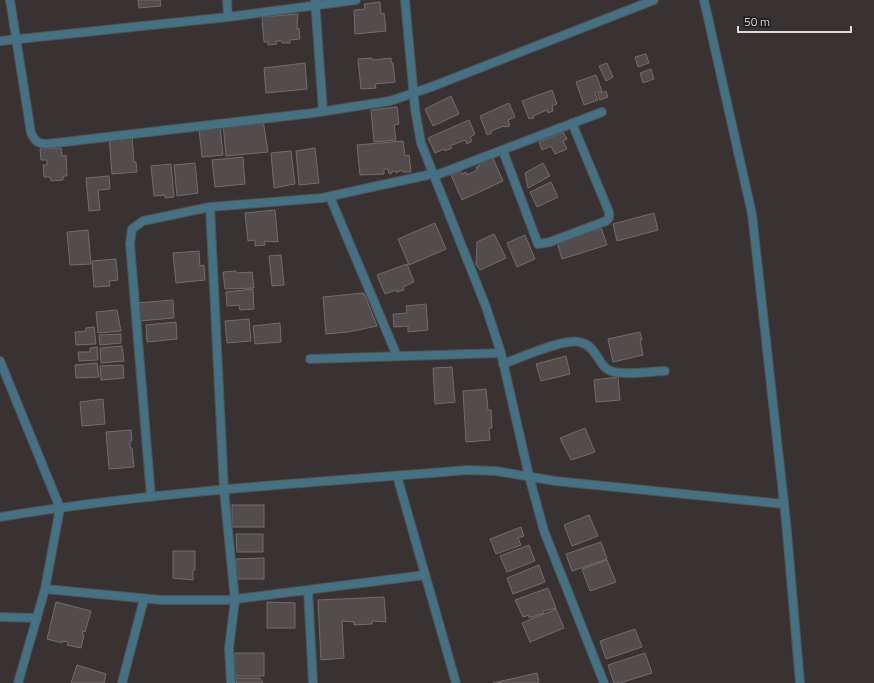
<svg xmlns="http://www.w3.org/2000/svg" width="874" height="683" font-family="'Titillium Web',sans-serif">
  <style>
    .building { fill: #534c4c; stroke: #746d6d }
    .lines { fill: none; stroke-linecap: round; stroke-linejoin: round }
    .street-casing { stroke: #565050; stroke-width: 10 }
    .street { stroke: #447183; stroke-width: 8 }
  </style>
  <rect width="100%" height="100%" fill="#383232"/>
  <!-- building -->
  <g class="building">
    <polygon points="138,0 160,0 161,6 139,8"/>
    <polygon points="380,2 381,14 384,13 386,31 355,34 354,10 365,9 364,4"/>
    <polygon points="298,14 297,29 299,28 300,39 290,40 290,43 282,43 282,41 276,41 277,44 268,45 268,42 264,42 262,17"/>
    <polygon points="646,54 649,63 638,67 635,57"/>
    <polygon points="372,58 372,60 391,58 391,63 393,63 395,82 375,84 376,88 361,89 358,59"/>
    <polygon points="305,63 307,89 266,93 264,68"/>
    <polygon points="607,63 613,77 606,81 599,66"/>
    <polygon points="651,69 654,79 643,83 640,73"/>
    <polygon points="596,75 602,91 595,93 598,100 584,105 576,82"/>
    <polygon points="552,90 557,104 552,106 553,111 548,113 547,110 533,116 534,118 529,119 522,101"/>
    <polygon points="606,91 608,97 600,100 598,94"/>
    <polygon points="451,96 459,114 433,126 425,109"/>
    <polygon points="509,103 515,117 508,120 510,126 504,127 504,126 491,131 492,133 487,135 480,116"/>
    <polygon points="397,107 399,124 394,125 396,140 374,142 371,110"/>
    <polygon points="263,120 268,152 226,156 223,123"/>
    <polygon points="469,120 475,134 470,137 472,141 467,144 465,140 450,146 452,148 445,151 444,149 435,153 428,138"/>
    <polygon points="220,127 223,155 202,157 199,129"/>
    <polygon points="563,132 567,139 563,141 567,149 555,154 551,146 542,150 539,142"/>
    <polygon points="132,136 134,162 136,162 137,172 112,174 109,137"/>
    <polygon points="403,141 405,156 409,155 411,172 403,172 402,170 396,173 395,171 392,171 392,173 389,174 388,169 384,169 384,174 360,175 357,145"/>
    <polygon points="61,148 62,156 66,155 67,176 63,176 63,180 51,181 50,177 44,177 43,165 47,165 47,160 41,160 40,149"/>
    <polygon points="315,148 319,183 299,185 296,151"/>
    <polygon points="291,151 295,184 274,188 271,153"/>
    <polygon points="492,156 503,181 462,200 451,175 460,171 462,174 466,172 467,175 477,170 476,167 480,166 478,163"/>
    <polygon points="243,157 245,184 215,187 212,160"/>
    <polygon points="195,163 198,193 177,196 174,165"/>
    <polygon points="543,163 550,176 528,188 525,173"/>
    <polygon points="171,164 174,197 165,198 165,195 154,196 151,166"/>
    <polygon points="109,176 110,189 98,190 100,210 89,211 86,178"/>
    <polygon points="551,182 558,197 537,207 530,192"/>
    <polygon points="275,210 278,242 264,241 265,245 255,246 255,240 248,241 245,213"/>
    <polygon points="654,213 658,230 617,241 613,224"/>
    <polygon points="435,223 446,249 409,265 398,239"/>
    <polygon points="601,228 607,245 562,259 557,242"/>
    <polygon points="88,230 91,264 70,265 67,232"/>
    <polygon points="494,234 506,258 480,270 476,264 477,242"/>
    <polygon points="525,235 535,259 517,267 507,243"/>
    <polygon points="199,251 200,266 204,265 205,280 176,283 173,253"/>
    <polygon points="281,255 284,285 272,286 269,256"/>
    <polygon points="116,259 118,280 109,281 110,286 94,287 92,261"/>
    <polygon points="407,264 414,282 403,287 404,290 397,292 396,290 385,294 377,275"/>
    <polygon points="236,271 237,273 252,272 254,288 225,289 223,272"/>
    <polygon points="253,289 254,309 240,310 239,305 227,306 226,292"/>
    <polygon points="364,293 377,326 348,332 326,334 323,297"/>
    <polygon points="173,300 174,318 139,321 137,303"/>
    <polygon points="426,304 428,330 408,332 408,326 394,327 393,314 407,313 406,306"/>
    <polygon points="117,310 121,331 98,333 96,312"/>
    <polygon points="249,319 251,341 227,343 225,321"/>
    <polygon points="176,322 177,339 147,342 146,325"/>
    <polygon points="280,323 281,342 255,344 253,326"/>
    <polygon points="94,327 96,344 76,345 75,332 86,331 86,328"/>
    <polygon points="640,332 642,340 640,340 643,355 613,362 608,339"/>
    <polygon points="121,334 121,343 100,345 99,335"/>
    <polygon points="122,346 124,361 101,363 100,348"/>
    <polygon points="97,347 98,360 79,361 78,352 90,352 90,348"/>
    <polygon points="566,356 570,374 541,381 536,364"/>
    <polygon points="97,363 99,377 76,378 75,365"/>
    <polygon points="123,365 124,378 101,380 100,366"/>
    <polygon points="452,367 455,402 435,404 433,368"/>
    <polygon points="618,377 620,400 596,402 594,380"/>
    <polygon points="486,389 488,410 491,410 492,428 489,428 490,440 466,442 463,391"/>
    <polygon points="103,399 105,424 82,426 80,402"/>
    <polygon points="585,428 595,452 571,460 560,438"/>
    <polygon points="131,430 132,441 130,441 130,448 132,448 134,467 109,469 106,432"/>
    <rect x="232" y="505" width="32" height="22"/>
    <polygon points="589,515 598,536 572,546 564,525"/>
    <polygon points="521,527 524,536 518,538 521,545 496,554 490,539"/>
    <polygon points="236,534 263,534 263,552 237,552"/>
    <polygon points="601,542 607,559 572,571 566,554"/>
    <polygon points="529,545 535,561 507,572 500,556"/>
    <polygon points="173,551 195,551 195,570 193,570 193,580 173,578"/>
    <polygon points="264,558 264,579 236,579 236,559"/>
    <polygon points="607,560 616,582 590,591 582,569"/>
    <polygon points="539,565 545,582 513,594 507,578"/>
    <polygon points="548,588 556,608 543,611 544,613 529,618 529,615 523,617 515,600"/>
    <polygon points="384,597 386,622 372,621 372,624 354,625 354,622 342,621 344,658 321,660 318,600"/>
    <polygon points="56,602 91,611 85,632 83,631 82,635 84,635 81,648 67,645 68,642 62,641 62,643 47,639"/>
    <polygon points="267,602 295,603 295,628 267,628"/>
    <polygon points="556,609 564,628 530,642 522,623"/>
    <polygon points="635,629 642,647 606,659 600,641"/>
    <polygon points="235,653 264,653 264,676 234,676"/>
    <polygon points="645,653 652,673 620,683 614,683 608,665"/>
    <polygon points="77,665 106,674 104,683 71,683"/>
    <polygon points="537,673 539,682 536,683 493,683"/>
    <polygon points="236,678 260,678 263,683 236,683"/>
  </g>
  <g class="lines">
    <!-- street casing -->
    <g class="street-casing">
      <g id="street">
        <path d="M10,0L31,133C35,141 38,144 47,144L313,113L390,101L431,87L654,0"/>
        <polyline points="227,0 228,17"/>
        <polyline points="315,0 323,111"/>
        <polyline points="405,0 415,109 421,143 486,307 501,353 529,476 544,531 604,683"/>
        <polyline points="704,0 752,214 786,521 800,683"/>
        <polyline points="0,41 228,17 356,0"/>
        <polyline points="503,151 538,244 550,242 606,221 609,218 609,212 572,123"/>
        <polyline points="434,176 602,112"/>
        <polyline points="330,197 397,356"/>
        <polyline points="210,207 224,490 235,600 229,648 231,683"/>
        <polyline points="310,359 501,353"/>
        <polyline points="0,361 60,508 45,589 18,683"/>
        <path d="M503,364C520,358 564,338 579,342C596,345 597,362 607,369C618,377 651,371 665,371"/>
        <polyline points="397,476 456,683"/>
        <polyline points="151,497 130,244 132,229 143,221 210,207 322,198 432,174"/>
        <path d="M0,517C155,491 312,483 468,470L496,471L555,481L784,504"/>
        <polyline points="45,589 161,600 228,600 425,575"/>
        <polyline points="308,590 313,683"/>
        <polyline points="0,617 37,618"/>
        <polyline points="122,683 144,599"/>
      </g>
    </g>
    <!-- street -->
    <use href="#street" class="street"/>
  </g>
  <!-- scale -->
  <path d="M738 26v6h113v-6" fill="none" stroke="#ddd9d9" stroke-width="2"/>
  <text x="744" y="26" font-size="12" fill="#ddd9d9" stroke="#1d1a1b" stroke-width="3" paint-order="stroke">50 m</text>
</svg>
